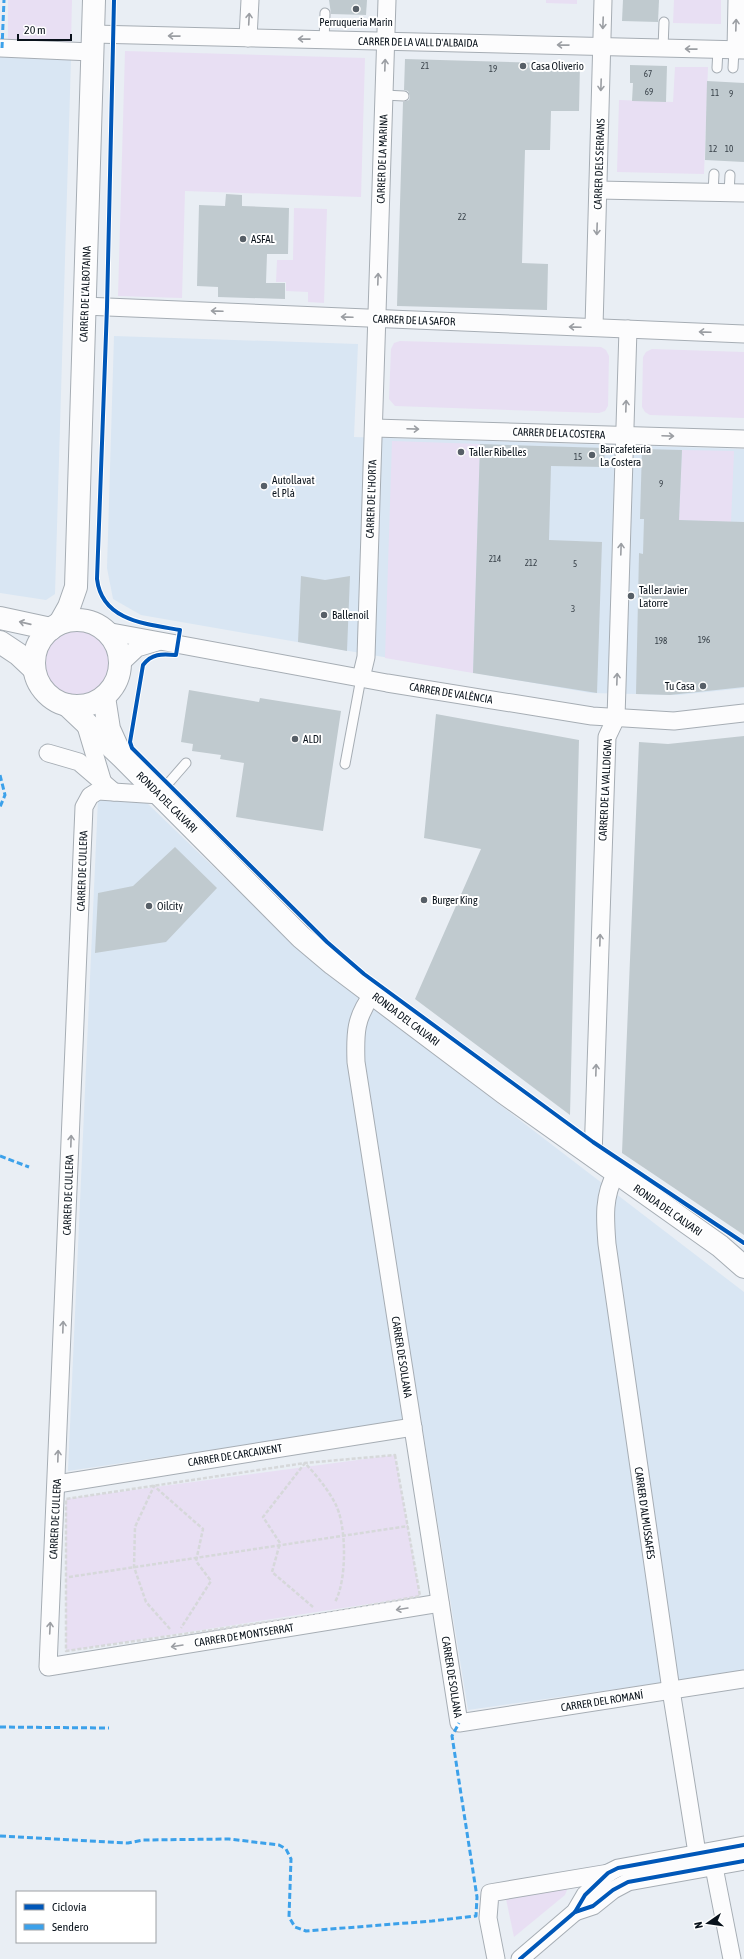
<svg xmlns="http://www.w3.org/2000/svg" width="744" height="1959" font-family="'Asap Condensed',sans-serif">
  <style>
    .built { fill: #d9e6f3 }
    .green { fill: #e8dff3 }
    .building { fill: #c0cacf }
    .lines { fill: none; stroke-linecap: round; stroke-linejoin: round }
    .service-casing { stroke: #a6adb4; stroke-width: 11 }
    .minor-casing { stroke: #a6adb4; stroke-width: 19 }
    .tertiary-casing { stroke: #a6adb4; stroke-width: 24 }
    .path { stroke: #d6d8da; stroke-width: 2.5; stroke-dasharray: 4 2; stroke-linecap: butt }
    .service { stroke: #fcfcfd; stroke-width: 9 }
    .minor { stroke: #fcfcfd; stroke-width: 17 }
    .tertiary { stroke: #fcfcfd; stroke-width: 22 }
    .quiet { stroke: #3ca1ea; stroke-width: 3; stroke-dasharray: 6 3; stroke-linecap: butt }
    .cycleway-casing { stroke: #fff; stroke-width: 6 }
    .cycleway { stroke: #0057b8; stroke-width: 4 }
    .oneway { stroke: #9b9ea3 }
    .poi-dot { fill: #575f67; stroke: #fff; stroke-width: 1.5 }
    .labels { text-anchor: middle; stroke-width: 4; stroke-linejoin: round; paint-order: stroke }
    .number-label { font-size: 9px; fill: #374048 }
    .poi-label { font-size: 11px; fill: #09121b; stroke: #fff; text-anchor: start }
    .street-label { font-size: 11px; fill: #09121b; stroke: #fff }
  </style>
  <rect width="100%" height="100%" fill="#e9eef4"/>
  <!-- built -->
  <g class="built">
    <polygon points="0,56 71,59 55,594 46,600 0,593"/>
    <polygon points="114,336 358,344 354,437 744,449 744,688 679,695 591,693 141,615 113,599 107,568"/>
    <polygon points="98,799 146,802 306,956 744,1292 744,1671 468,1710 421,1419 68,1471"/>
  </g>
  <!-- green -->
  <g class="green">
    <polygon points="8,0 72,0 71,43 8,40"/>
    <polygon points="546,0 577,0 577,4 546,3"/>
    <polygon points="674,0 721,0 721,24 673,23"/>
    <polygon points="125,51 365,58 361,197 185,191 182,298 118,296"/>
    <polygon points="675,67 708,67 704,174 617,172 619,100 673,102"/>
    <polygon points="294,208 327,209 324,303 308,302 308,292 286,291 286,282 276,282 277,260 293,260"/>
    <polygon points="400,341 601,347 606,350 609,356 608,406 605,411 599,413 395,406 389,399 391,349 394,343"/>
    <polygon points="652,349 744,352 744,418 650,415 645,412 642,407 643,357 646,352"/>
    <polygon points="392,441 480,444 473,673 385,658"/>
    <polygon points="682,450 734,451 731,522 679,520"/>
    <circle cx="77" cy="664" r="33"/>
    <polygon points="395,1455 420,1596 66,1651 66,1499"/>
    <polygon points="566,1887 567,1890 565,1895 514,1937 506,1899"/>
  </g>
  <!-- building -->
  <g class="building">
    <polygon points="329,0 367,0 366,15 331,14"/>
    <polygon points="623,0 659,0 658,22 622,21"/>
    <polygon points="405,59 580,64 579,111 551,111 550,150 525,150 522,263 548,264 547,310 397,306 403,102 409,100 410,96 408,91 404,90"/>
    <polygon points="630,65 667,66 666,102 632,101 633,83 630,83"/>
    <polygon points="707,81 744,83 744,162 705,160"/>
    <polygon points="226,194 242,195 242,206 289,208 288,254 267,254 266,283 285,283 285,299 218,297 218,287 197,286 199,205 225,206"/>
    <polygon points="480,444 605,448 604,467 551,466 549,540 602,542 597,693 473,673"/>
    <polygon points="642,449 682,450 679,520 744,522 744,687 670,695 636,694 639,553 643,554 644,519 640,519"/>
    <polygon points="301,576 325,580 350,576 347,651 298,642"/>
    <polygon points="189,690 259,702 260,698 341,711 323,831 236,817 244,763 220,759 221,755 192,751 193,744 181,742"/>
    <polygon points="436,714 579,740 570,1115 415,999 481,849 424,838"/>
    <polygon points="744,736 744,1235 622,1153 639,742 668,744"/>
    <polygon points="175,847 217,888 166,942 95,953 98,893 133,886"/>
  </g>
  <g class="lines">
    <!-- service casing -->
    <g class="service-casing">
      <g id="service">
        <polyline points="324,43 325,13"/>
        <polyline points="663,48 664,22"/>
        <polyline points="717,68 718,49"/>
        <polyline points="733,68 734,50"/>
        <polyline points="384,95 404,96"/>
        <polyline points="713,193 714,174"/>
        <polyline points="729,193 730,175"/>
        <polyline points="345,764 361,678"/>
        <polyline points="159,794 186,763"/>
      </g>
    </g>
    <!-- minor casing -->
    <g class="minor-casing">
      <g id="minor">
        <polyline points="93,34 744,50"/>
        <polyline points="248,38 250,0"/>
        <polyline points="0,48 92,52"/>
        <polyline points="736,50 737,0"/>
        <polyline points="598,190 744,193"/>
        <polyline points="84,306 744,334"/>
        <polyline points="594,327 603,0"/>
        <polyline points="374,428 744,439"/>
        <polyline points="106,631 387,683 592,716 674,721 744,713"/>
        <polyline points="120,664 137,648 157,642"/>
        <polyline points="361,678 366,657 387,0"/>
        <polyline points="85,723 103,783"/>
        <polyline points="48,753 79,762 114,792"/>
        <polyline points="160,795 98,791 90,796 84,807 48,1667 440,1603"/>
        <path d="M373,994C355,1017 355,1034 356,1062L459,1723L744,1679"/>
        <polyline points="593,1157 607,737 616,718 628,329"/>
        <path d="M616,1173C603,1196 605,1219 607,1244L671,1690L697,1853"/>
        <polyline points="57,1484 413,1427"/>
        <polyline points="712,1857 732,1959"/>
        <polyline points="575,1912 593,1906 613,1890 628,1882 744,1861"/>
        <polyline points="496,1959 488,1918 490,1893 609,1873"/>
        <polyline points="520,1959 575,1912 585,1895 608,1873 618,1868 744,1845"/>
      </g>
    </g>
    <!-- tertiary casing -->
    <g class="tertiary-casing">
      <g id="tertiary">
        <polyline points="0,618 51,629"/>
        <circle cx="77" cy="663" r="43"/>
        <polyline points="60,623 69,607 76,587 94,0"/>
        <polyline points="0,642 18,654 34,669"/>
        <polyline points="104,697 109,729 119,751"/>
        <polyline points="67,705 122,757 301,937 333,964 503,1092 720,1246 744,1267"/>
      </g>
    </g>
    <!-- path -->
    <g class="path">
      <polygon points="395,1455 420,1596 322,1614 66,1651 66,1499 305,1463"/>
      <polyline points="69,1577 408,1526"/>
      <path d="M313,1607L272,1572L280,1543L263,1517L305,1463C316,1475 327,1488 335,1503C347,1525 347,1581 335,1602"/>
      <polyline points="170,1629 146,1602 134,1567 135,1527 154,1486 203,1529 196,1561 211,1581 181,1628"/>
    </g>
    <!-- service -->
    <use href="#service" class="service"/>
    <!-- minor -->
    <use href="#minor" class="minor"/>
    <!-- tertiary -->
    <use href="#tertiary" class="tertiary"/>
    <!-- quiet -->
    <g class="quiet">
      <polyline points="2,48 4,0"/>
      <polyline points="0,775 5,795 0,807"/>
      <polyline points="0,1156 29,1167"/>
      <polyline points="0,1727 109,1728"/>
      <polyline points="0,1836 128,1843 143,1840 229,1839 279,1845 286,1849 291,1859 289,1917 295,1927 306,1931 432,1921 476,1916 477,1897 452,1736 459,1723"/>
    </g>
    <!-- cycleway casing -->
    <g class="cycleway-casing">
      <g id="cycleway">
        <path d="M114,0L107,307L97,579C102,621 146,624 180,630L176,655C162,654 152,653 143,665L130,742L132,748L327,942L364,974L593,1142L744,1243"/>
        <polyline points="575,1912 593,1906 613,1890 628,1882 744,1861"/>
        <polyline points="520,1959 575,1912 585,1895 608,1873 618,1868 744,1845"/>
      </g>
    </g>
    <!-- cycleway -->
    <use href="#cycleway" class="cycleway"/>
  </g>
  <!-- one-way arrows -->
  <defs><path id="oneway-shaft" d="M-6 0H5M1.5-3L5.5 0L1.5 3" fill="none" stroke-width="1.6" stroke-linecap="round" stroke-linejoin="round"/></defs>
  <g class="oneway">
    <use href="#oneway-shaft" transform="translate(249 19) rotate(-87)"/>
    <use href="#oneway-shaft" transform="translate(603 23) rotate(92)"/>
    <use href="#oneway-shaft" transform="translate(736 25) rotate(-88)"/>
    <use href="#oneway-shaft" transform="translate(174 36) rotate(-179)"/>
    <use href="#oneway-shaft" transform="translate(304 39) rotate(-179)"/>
    <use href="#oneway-shaft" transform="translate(563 45) rotate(-179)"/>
    <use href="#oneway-shaft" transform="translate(691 49) rotate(-179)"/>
    <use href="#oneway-shaft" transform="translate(385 65) rotate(-88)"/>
    <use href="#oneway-shaft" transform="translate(601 85) rotate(92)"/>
    <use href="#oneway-shaft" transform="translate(597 229) rotate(92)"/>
    <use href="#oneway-shaft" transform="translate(378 279) rotate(-88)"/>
    <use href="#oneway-shaft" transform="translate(217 311) rotate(-178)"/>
    <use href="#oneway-shaft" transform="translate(347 317) rotate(-178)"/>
    <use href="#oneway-shaft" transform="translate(575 327) rotate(-178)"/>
    <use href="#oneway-shaft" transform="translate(705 332) rotate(-178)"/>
    <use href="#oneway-shaft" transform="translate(626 406) rotate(-88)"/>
    <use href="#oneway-shaft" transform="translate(413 429) rotate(2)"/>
    <use href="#oneway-shaft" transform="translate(668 436) rotate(2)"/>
    <use href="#oneway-shaft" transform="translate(621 549) rotate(-88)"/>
    <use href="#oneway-shaft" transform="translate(25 623) rotate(-167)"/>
    <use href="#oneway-shaft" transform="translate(617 679) rotate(-88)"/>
    <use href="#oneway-shaft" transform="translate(600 940) rotate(-88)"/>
    <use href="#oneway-shaft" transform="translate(596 1070) rotate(-88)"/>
    <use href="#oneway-shaft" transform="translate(71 1141) rotate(-88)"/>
    <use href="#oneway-shaft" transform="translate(63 1327) rotate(-88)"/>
    <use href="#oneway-shaft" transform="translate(58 1456) rotate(-88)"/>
    <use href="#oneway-shaft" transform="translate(402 1609) rotate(171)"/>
    <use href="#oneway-shaft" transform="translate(50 1628) rotate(-87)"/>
    <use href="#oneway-shaft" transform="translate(177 1646) rotate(171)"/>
  </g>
  <!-- markers -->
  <g class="poi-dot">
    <circle cx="356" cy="9" r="4"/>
    <circle cx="523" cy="66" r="4"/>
    <circle cx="243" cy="239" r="4"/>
    <circle cx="461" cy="452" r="4"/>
    <circle cx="592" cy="455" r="4"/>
    <circle cx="264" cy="486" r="4"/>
    <circle cx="631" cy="596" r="4"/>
    <circle cx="324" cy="615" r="4"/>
    <circle cx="703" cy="686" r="4"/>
    <circle cx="295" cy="739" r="4"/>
    <circle cx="424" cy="900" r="4"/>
    <circle cx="149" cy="906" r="4"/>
  </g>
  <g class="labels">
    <!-- number labels -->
    <g class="number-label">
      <text x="425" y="69">21</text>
      <text x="493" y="72">19</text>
      <text x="648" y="77">67</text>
      <text x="649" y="95">69</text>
      <text x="715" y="96">11</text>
      <text x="731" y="97">9</text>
      <text x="713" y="152">12</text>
      <text x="729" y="152">10</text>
      <text x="462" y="220">22</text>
      <text x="578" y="460">15</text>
      <text x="661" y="487">9</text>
      <text x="495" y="562">214</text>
      <text x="531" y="566">212</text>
      <text x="575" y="567">5</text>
      <text x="573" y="612">3</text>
      <text x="704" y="643">196</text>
      <text x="661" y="644">198</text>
    </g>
    <!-- poi labels -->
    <g class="poi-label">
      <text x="356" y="26" text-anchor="middle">Perruqueria Marin</text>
      <text x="531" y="70">Casa Oliverio</text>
      <text x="251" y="243">ASFAL</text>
      <text x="600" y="453">Bar cafetería<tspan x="600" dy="13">La Costera</tspan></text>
      <text x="469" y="456">Taller Ribelles</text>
      <text x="272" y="484">Autollavat<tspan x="272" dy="13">el Plá</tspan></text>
      <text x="639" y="594">Taller Javier<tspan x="639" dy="13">Latorre</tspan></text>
      <text x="332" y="619">Ballenoil</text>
      <text x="695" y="690" text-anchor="end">Tu Casa</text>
      <text x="303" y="743">ALDI</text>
      <text x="432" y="904">Burger King</text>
      <text x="157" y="910">Oilcity</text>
    </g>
    <!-- street labels -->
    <g class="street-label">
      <text transform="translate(418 42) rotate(1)" y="4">CARRER DE LA VALL D'ALBAIDA</text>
      <text transform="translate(382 159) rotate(-88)" y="4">CARRER DE LA MARINA</text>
      <text transform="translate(599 164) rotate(-88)" y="4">CARRER DELS SERRANS</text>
      <text transform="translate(85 294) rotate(-88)" y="4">CARRER DE L'ALBOTAINA</text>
      <text transform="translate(414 320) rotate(2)" y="4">CARRER DE LA SAFOR</text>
      <text transform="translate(559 433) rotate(2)" y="4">CARRER DE LA COSTERA</text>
      <text transform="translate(371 499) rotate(-88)" y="4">CARRER DE L'HORTA</text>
      <text transform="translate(451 693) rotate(9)" y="4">CARRER DE VALÈNCIA</text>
      <text transform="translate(605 790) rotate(-87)" y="4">CARRER DE LA VALLDIGNA</text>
      <text transform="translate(167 802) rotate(45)" y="4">RONDA DEL CALVARI</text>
      <text transform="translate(82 871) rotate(-88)" y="4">CARRER DE CULLERA</text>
      <text transform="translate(406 1019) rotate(37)" y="4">RONDA DEL CALVARI</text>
      <text transform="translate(68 1195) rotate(-88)" y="4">CARRER DE CULLERA</text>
      <text transform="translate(668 1210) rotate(35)" y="4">RONDA DEL CALVARI</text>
      <text transform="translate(402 1357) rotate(81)" y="4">CARRER DE SOLLANA</text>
      <text transform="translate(235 1455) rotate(-9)" y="4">CARRER DE CARCAIXENT</text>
      <text transform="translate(645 1513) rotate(82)" y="4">CARRER D'ALMUSSAFES</text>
      <text transform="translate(55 1519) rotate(-87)" y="4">CARRER DE CULLERA</text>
      <text transform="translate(244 1635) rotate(-9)" y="4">CARRER DE MONTSERRAT</text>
      <text transform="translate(452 1677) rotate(81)" y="4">CARRER DE SOLLANA</text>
      <text transform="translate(602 1701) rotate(-9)" y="4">CARRER DEL ROMANÍ</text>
    </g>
  </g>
  <!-- legend -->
  <rect x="16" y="1891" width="140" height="52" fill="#ffffff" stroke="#9da0a4"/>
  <rect x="24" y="1904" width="20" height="6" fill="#0057b8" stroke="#9da0a4"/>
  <text x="52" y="1911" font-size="12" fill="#09121b">Ciclovía</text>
  <rect x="24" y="1924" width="20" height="6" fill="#3ca1ea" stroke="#9da0a4"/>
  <text x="52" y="1931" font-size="12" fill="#09121b">Sendero</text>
  <!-- north arrow -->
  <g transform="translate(708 1923) rotate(257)" stroke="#ffffff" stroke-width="3" paint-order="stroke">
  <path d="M0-3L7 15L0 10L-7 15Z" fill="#09121b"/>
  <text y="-6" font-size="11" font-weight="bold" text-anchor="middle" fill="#09121b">N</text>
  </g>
  <!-- scale -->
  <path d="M18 34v6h53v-6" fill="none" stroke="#09121b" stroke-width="2"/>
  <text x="24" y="34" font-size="12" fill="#09121b" stroke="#ffffff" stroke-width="3" paint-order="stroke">20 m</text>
</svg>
